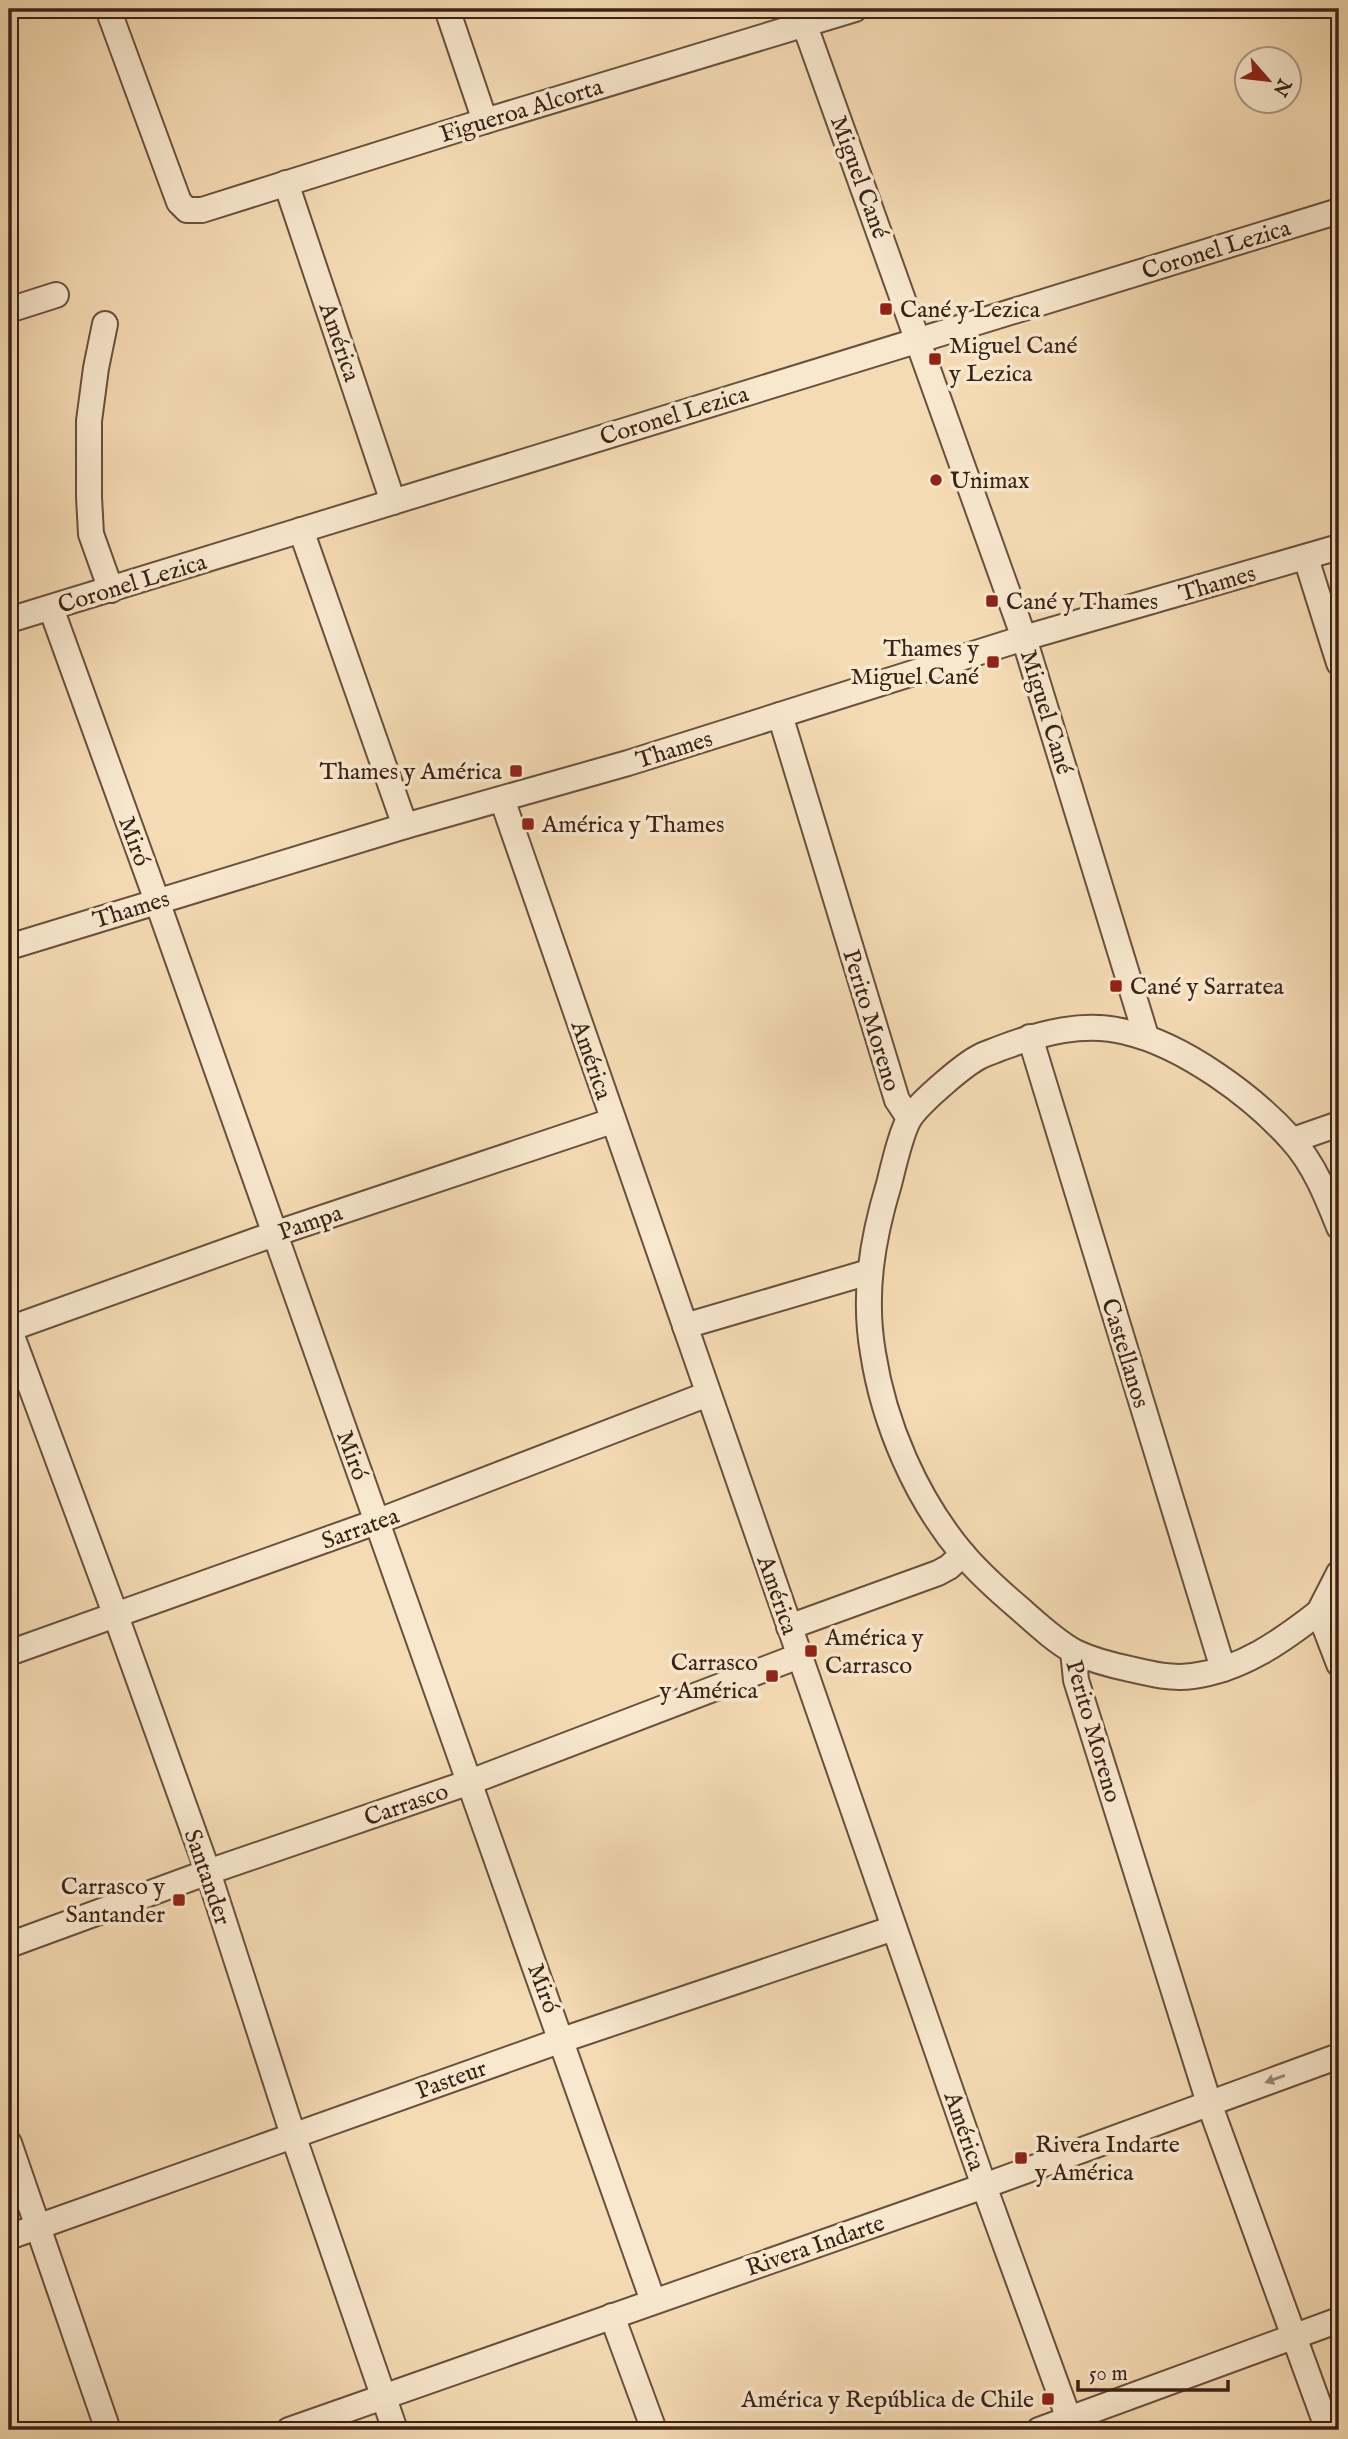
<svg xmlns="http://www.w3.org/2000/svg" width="1348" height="2439" font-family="'IM FELL English',serif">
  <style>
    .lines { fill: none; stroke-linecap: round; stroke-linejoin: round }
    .minor-casing { stroke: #6a503e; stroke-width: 28 }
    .minor { stroke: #f8e8ce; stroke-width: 24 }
    .oneway { fill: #9a8572 }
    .poi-dot { fill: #8f2418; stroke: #f8e8ce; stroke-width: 2.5 }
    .labels { text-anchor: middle; stroke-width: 7; stroke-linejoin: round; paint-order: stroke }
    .street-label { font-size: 24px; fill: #3b2217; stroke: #f8e8ce }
    .poi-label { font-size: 24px; fill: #3b2217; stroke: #f8e8ce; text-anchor: start }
  </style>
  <rect width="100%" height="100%" fill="#f5dbb4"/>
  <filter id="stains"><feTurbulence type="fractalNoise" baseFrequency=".00286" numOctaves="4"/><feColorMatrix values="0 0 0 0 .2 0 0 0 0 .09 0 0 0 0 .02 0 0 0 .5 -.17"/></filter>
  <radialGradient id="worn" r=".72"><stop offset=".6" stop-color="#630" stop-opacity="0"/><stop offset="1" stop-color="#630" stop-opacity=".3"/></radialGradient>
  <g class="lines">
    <!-- minor casing -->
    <g class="minor-casing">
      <g id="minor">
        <polyline points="108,9 179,202 187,210 202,210 485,121 855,9"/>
        <polyline points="447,9 485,121"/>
        <polyline points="799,9 1024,638 1146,1036"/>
        <polyline points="286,183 393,502"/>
        <polyline points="9,310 56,295"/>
        <polyline points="105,324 96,368 89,421 89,497 91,534 111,590"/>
        <polyline points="301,530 405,826"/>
        <polyline points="1306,558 1339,663"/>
        <polyline points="51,608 157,901 653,2301"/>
        <polyline points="9,620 1339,211"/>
        <polyline points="780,715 897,1100 909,1118"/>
        <polyline points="502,799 984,2186 1073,2430"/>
        <polyline points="9,947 405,826 628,763 1024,638 1339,547"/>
        <polyline points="1030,1037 1223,1669"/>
        <polyline points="1293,1140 1339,1124"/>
        <polyline points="685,1326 869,1272"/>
        <polyline points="9,1328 116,1616 208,1872 293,2135 395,2430"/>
        <polyline points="9,1329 274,1234 612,1121"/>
        <polyline points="1339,1573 1319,1612 1339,1664"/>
        <path d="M1319,1612C1282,1641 1241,1670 1193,1676C1171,1679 1151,1674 1130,1669C1111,1665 1092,1660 1075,1652C1055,1641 1036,1623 1019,1608C999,1591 979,1573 962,1553C916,1498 884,1424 873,1353C863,1295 872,1240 889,1184C893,1168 902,1128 911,1116C922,1101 964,1064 981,1056C987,1053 994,1051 1001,1048C1041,1033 1084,1021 1126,1032C1183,1045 1253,1096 1292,1140C1314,1164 1327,1197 1339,1227"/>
        <polyline points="789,1627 938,1573 949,1567 963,1554"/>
        <polyline points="1073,1651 1076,1680 1209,2103 1328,2430"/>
        <polyline points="9,1653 376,1522 708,1394"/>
        <polyline points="9,1945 208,1872 470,1782 799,1656"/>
        <polyline points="9,2143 108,2430"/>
        <polyline points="9,2237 562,2040 894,1928"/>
        <polyline points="612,2316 654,2430"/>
        <polyline points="289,2430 984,2186 1339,2056"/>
        <polyline points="1039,2430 1339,2320"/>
      </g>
    </g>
    <!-- minor -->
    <use href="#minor" class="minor"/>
  </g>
  <!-- one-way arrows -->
  <defs><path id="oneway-solid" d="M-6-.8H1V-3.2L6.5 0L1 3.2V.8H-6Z" transform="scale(1.75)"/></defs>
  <use class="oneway" href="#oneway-solid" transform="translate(1275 2079) rotate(160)"/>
  <!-- markers -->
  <g class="poi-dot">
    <rect x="879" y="302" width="14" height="14" rx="3.5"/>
    <rect x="928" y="352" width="14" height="14" rx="3.5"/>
    <circle cx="936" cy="480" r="7"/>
    <rect x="985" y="594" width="14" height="14" rx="3.5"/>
    <rect x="986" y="655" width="14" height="14" rx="3.5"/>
    <rect x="509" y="764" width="14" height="14" rx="3.5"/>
    <rect x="521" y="817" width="14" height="14" rx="3.5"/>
    <rect x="1109" y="979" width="14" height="14" rx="3.5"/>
    <rect x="804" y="1644" width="14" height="14" rx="3.5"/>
    <rect x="765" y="1669" width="14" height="14" rx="3.5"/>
    <rect x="172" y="1893" width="14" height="14" rx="3.5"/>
    <rect x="1014" y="2151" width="14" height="14" rx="3.5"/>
    <rect x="1041" y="2392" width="14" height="14" rx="3.5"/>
  </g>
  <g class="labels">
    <!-- street labels -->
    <g class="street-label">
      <text transform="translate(521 110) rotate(-17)" y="8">Figueroa Alcorta</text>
      <text transform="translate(860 177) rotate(70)" y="8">Miguel Cané</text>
      <text transform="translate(1216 249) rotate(-17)" y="8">Coronel Lezica</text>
      <text transform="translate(340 342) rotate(71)" y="8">América</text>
      <text transform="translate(674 415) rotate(-17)" y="8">Coronel Lezica</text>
      <text transform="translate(132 583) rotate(-17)" y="8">Coronel Lezica</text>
      <text transform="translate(1217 583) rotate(-16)" y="8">Thames</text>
      <text transform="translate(1047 712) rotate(73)" y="8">Miguel Cané</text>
      <text transform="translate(674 749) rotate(-17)" y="8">Thames</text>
      <text transform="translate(135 841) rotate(70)" y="8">Miró</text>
      <text transform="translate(131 909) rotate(-17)" y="8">Thames</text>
      <text transform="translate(872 1020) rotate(73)" y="8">Perito Moreno</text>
      <text transform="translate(592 1060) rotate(71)" y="8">América</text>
      <text transform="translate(310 1222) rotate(-19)" y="8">Pampa</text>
      <text transform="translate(1126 1353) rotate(73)" y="8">Castellanos</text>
      <text transform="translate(353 1455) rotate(70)" y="8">Miró</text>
      <text transform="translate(360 1528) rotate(-20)" y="8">Sarratea</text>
      <text transform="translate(778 1595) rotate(71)" y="8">América</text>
      <text transform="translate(1094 1731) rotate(74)" y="8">Perito Moreno</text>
      <text transform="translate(406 1804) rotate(-19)" y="8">Carrasco</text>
      <text transform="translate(208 1877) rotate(71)" y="8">Santander</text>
      <text transform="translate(544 1988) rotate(70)" y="8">Miró</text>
      <text transform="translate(451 2079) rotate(-20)" y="8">Pasteur</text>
      <text transform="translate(965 2131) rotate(71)" y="8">América</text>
      <text transform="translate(815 2245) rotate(-19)" y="8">Rivera Indarte</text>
    </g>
    <!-- poi labels -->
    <g class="poi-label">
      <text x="900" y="317">Cané y Lezica</text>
      <text x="949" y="353">Miguel Cané<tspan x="949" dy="28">y Lezica</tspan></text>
      <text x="950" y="488">Unimax</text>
      <text x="1006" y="609">Cané y Thames</text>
      <text x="979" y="656" text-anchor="end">Thames y<tspan x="979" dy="28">Miguel Cané</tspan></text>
      <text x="502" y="779" text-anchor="end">Thames y América</text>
      <text x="542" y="832">América y Thames</text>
      <text x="1130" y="994">Cané y Sarratea</text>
      <text x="825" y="1645">América y<tspan x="825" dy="28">Carrasco</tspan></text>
      <text x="758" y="1670" text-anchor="end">Carrasco<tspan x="758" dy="28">y América</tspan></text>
      <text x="165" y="1894" text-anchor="end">Carrasco y<tspan x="165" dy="28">Santander</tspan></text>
      <text x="1035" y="2152">Rivera Indarte<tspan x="1035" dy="28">y América</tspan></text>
      <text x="1034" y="2407" text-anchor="end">América y República de Chile</text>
    </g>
  </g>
  <!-- margin -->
  <rect width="1348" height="2439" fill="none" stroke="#f5dbb4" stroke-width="35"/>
  <rect x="10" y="10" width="1327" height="2418" fill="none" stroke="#3b2217" stroke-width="3.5"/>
  <rect x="18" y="18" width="1313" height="2404" fill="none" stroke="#3b2217" stroke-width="2"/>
  <!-- north arrow -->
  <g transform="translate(1268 80) rotate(118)"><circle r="33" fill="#f8e8ce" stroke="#ac9985" stroke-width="2"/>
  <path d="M0-5L12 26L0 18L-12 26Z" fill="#8f2418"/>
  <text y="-10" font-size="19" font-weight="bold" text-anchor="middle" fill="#3b2217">N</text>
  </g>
  <!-- scale -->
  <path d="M1078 2380v10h150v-10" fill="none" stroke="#3b2217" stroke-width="3.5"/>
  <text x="1089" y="2380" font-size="21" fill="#3b2217" stroke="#f8e8ce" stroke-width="5" paint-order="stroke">50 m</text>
  <rect width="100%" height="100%" filter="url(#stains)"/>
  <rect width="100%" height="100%" fill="url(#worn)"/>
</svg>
